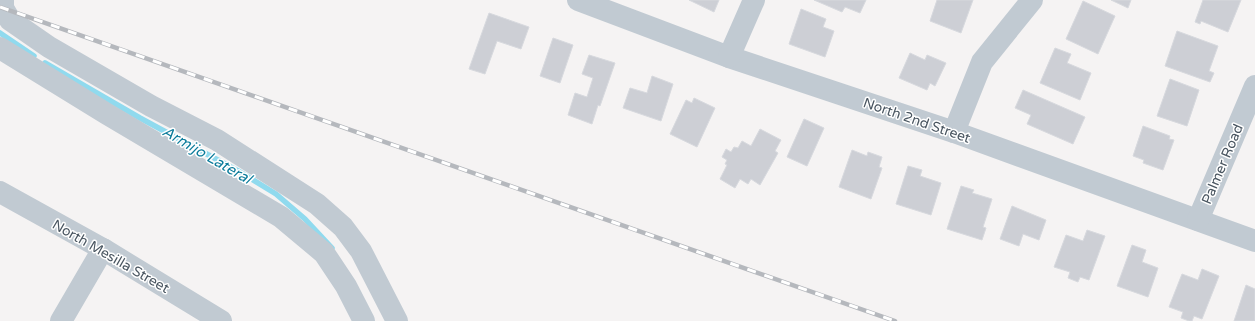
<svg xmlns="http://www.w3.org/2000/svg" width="1255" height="321" font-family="'Varela Round',sans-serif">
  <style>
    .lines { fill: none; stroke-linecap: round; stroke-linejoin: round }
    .stream { stroke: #90daee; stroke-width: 5.5 }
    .building { fill: #cdcfd5; stroke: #d7d9de }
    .minor { stroke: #c1cad2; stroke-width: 22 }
    .rail-casing { stroke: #b5b8bd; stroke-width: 4.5 }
    .rail { stroke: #fff; stroke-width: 3; stroke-dasharray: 9; stroke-linecap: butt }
    .labels { text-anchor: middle; stroke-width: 3; stroke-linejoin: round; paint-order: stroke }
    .street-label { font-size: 14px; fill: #4a5661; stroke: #fff }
    .water-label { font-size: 15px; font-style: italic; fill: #0c7c9b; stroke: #fff }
  </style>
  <rect width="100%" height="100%" fill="#f5f3f3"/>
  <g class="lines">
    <!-- stream -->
    <g class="stream">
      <polyline points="0,33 34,56"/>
      <polyline points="45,63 140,118 240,172 276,194 305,219 332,248"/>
    </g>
  </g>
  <!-- building -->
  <g class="building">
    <polygon points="689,0 719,0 714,12"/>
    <polygon points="814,0 866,0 860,13 845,7 842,12"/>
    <polygon points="937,0 973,0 961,33 930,21"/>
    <polygon points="1111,0 1131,0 1128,8"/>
    <polygon points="1203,0 1241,0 1228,32 1201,21 1200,24 1195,22"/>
    <polygon points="1083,1 1115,16 1098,54 1066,39"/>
    <polygon points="801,9 826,19 823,27 834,31 825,57 789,44"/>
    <polygon points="489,13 529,27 521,49 497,41 485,74 469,69"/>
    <polygon points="1177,31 1218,46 1209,71 1214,73 1210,82 1165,66"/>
    <polygon points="553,38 573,45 560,83 540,76"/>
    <polygon points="1055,48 1071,54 1067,63 1091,73 1080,100 1040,83"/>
    <polygon points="910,53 925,60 927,55 946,63 935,86 930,83 927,90 899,78"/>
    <polygon points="589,55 615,63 600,106 598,105 592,124 568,115 575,93 587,97 593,78 582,74"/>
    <polygon points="652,76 673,84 661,121 623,108 630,88 647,93"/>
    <polygon points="1170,79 1199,90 1187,126 1157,116"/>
    <polygon points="1023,90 1085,117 1073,144 1027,124 1031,115 1015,108"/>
    <polygon points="694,98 715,108 697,147 670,134 686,100 692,103"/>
    <polygon points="804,119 824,128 807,166 787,157"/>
    <polygon points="1143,126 1170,136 1169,139 1174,140 1163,170 1143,163 1144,160 1133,156"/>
    <polygon points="760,129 781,140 775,151 778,153 760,185 751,179 748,184 740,179 735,188 720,179 727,165 725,164 727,160 722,157 726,149 731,152 734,147 738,148 742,141 751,146"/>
    <polygon points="852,150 867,156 868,152 882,157 879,167 882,168 871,199 839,187"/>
    <polygon points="908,166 922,170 920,176 941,183 931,215 896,204"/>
    <polygon points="961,186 974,190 972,193 992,199 983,227 986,228 982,240 947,229"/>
    <polygon points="1012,206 1046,220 1039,240 1023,234 1019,246 1000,239"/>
    <polygon points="1087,230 1105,236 1089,280 1080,277 1078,282 1068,278 1070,272 1054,267 1066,235 1083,241"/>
    <polygon points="1132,245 1146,250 1142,262 1158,268 1148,297 1117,286"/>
    <polygon points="1202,269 1219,276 1202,319 1194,316 1192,321 1189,321 1181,318 1183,312 1169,307 1182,274 1198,280"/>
    <polygon points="1246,285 1255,289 1255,321 1234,321"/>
  </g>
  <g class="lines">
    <!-- minor -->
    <g class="minor">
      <polyline points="3,0 3,8 10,20 49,47 151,106 217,140 317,204 343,227 361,251 397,321"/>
      <polyline points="578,0 729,57 954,132 1255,241"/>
      <polyline points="0,48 107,114 281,217 324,253 346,286 364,321"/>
      <polyline points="729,57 754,0"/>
      <polyline points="954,132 982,62 1032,0"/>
      <polyline points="0,192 103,249 221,321"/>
      <polyline points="1198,220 1255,86"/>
      <polyline points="61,321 103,249"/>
    </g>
    <!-- rail casing -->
    <g class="rail-casing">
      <polyline id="rail" points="0,7 895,321"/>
    </g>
    <!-- rail -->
    <use href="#rail" class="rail"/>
  </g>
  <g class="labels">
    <!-- street labels -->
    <g class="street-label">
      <text transform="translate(917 120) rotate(19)" y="5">North 2nd Street</text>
      <text transform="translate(1222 164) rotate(-67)" y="5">Palmer Road</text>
      <text transform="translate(111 256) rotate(30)" y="5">North Mesilla Street</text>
    </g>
    <!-- water labels -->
    <g class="water-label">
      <text transform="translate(207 155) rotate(30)" y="5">Armijo Lateral</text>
    </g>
  </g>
</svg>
